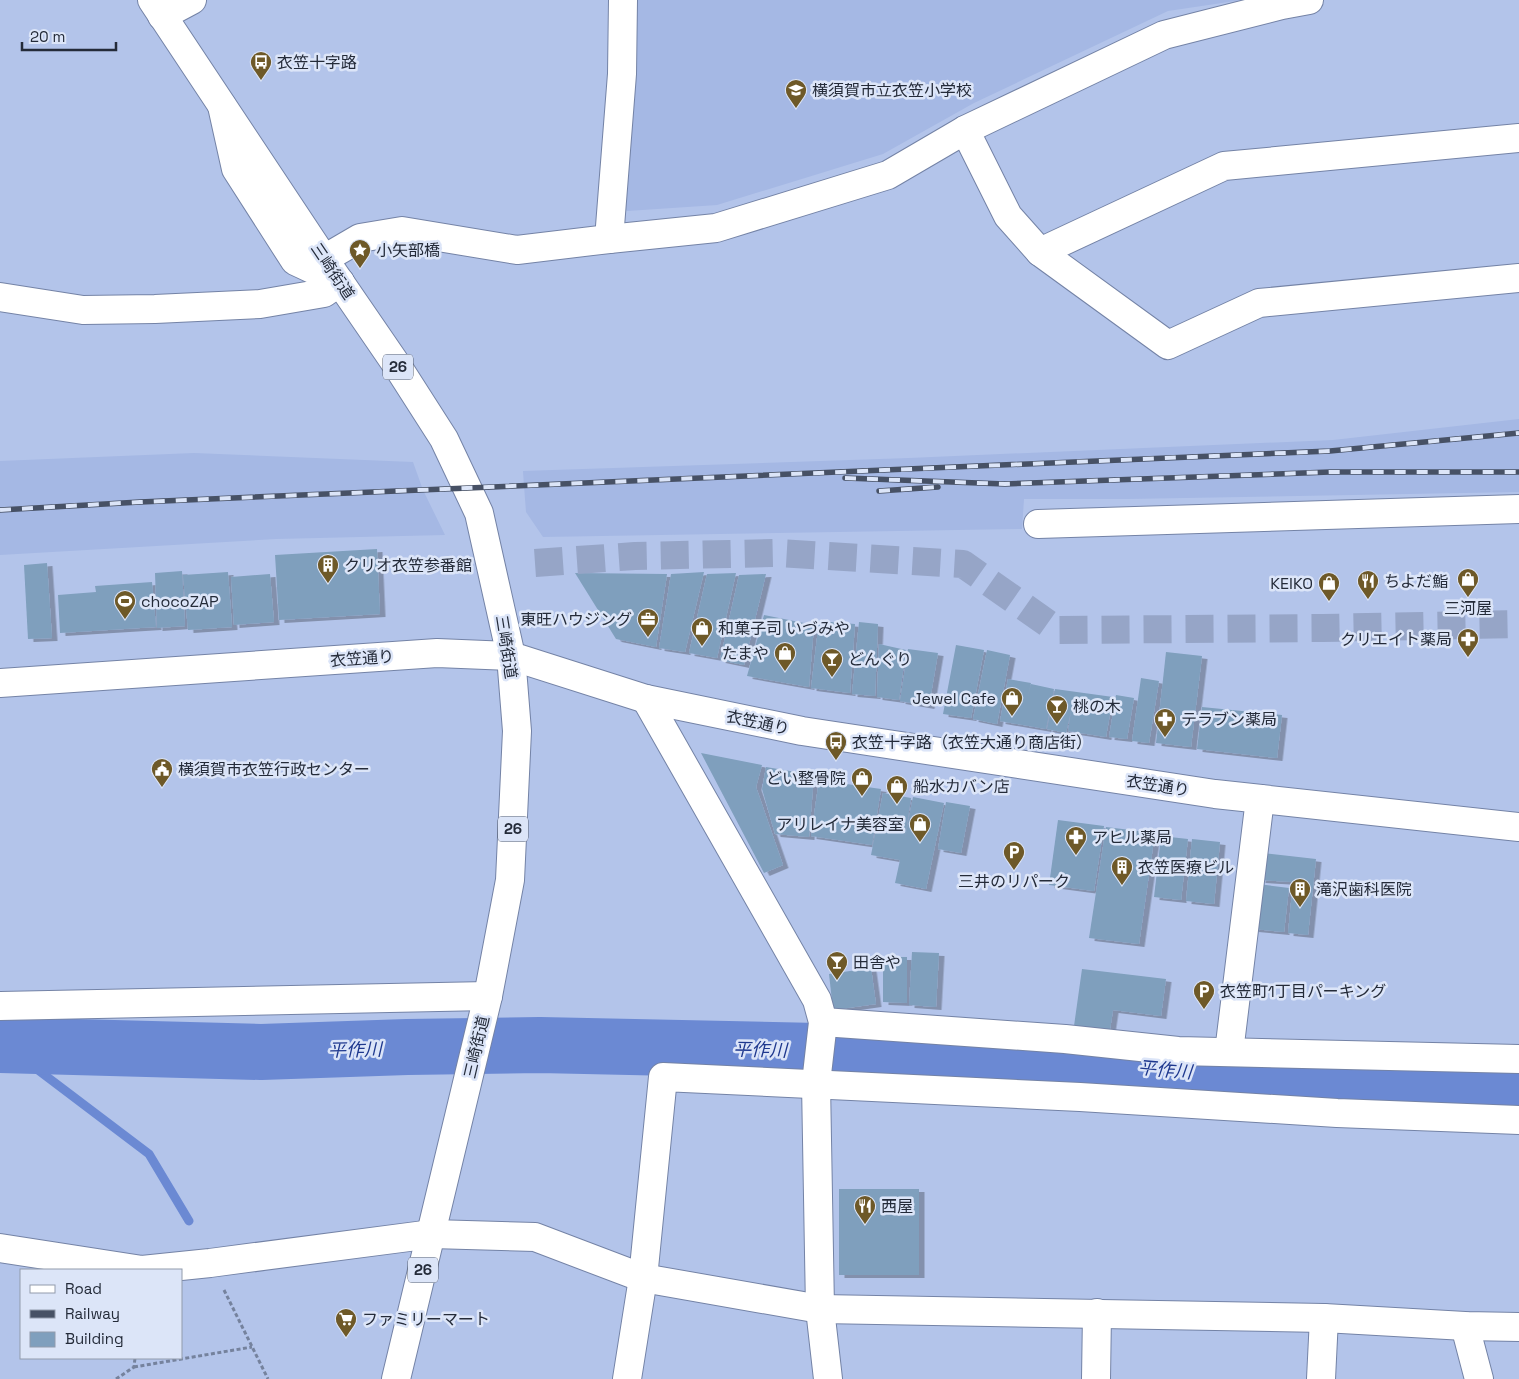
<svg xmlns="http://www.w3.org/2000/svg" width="1519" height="1379" font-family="'Space Grotesk','Noto Sans JP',sans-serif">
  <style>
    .built { fill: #a5b8e4 }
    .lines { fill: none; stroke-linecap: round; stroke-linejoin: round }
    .stream { stroke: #6b89d3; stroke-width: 9 }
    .river { stroke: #6b89d3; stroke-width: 56 }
    .building { fill: #7f9fbd; filter: url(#shadow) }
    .minor-tunnel { stroke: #96a5c7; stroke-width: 28; stroke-dasharray: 28 14; stroke-linecap: butt }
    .minor-casing { stroke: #7483a6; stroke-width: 30 }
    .major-casing { stroke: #7483a6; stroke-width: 30 }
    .path { stroke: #75829d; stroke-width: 3; stroke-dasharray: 4 2.5; stroke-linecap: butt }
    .minor { stroke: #fff; stroke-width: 28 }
    .major { stroke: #fff; stroke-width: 28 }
    .rail-casing { stroke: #475165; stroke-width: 5.5 }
    .rail { stroke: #dce5f8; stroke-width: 4; stroke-dasharray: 11; stroke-linecap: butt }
    .labels { text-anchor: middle; stroke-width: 5; stroke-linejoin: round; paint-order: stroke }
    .shield { fill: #dce5f8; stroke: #5b6372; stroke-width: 1 }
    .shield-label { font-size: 15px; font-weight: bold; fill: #242b39 }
    .poi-label { font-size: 16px; fill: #242b39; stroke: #dce5f8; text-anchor: start }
    .street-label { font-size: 16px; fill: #242b39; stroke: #dce5f8 }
    .water-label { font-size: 18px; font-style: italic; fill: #1e388e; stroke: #dce5f8 }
  </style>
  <defs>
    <filter id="shadow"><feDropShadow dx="5.5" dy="3" stdDeviation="0" flood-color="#0004"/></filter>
  </defs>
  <rect width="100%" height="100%" fill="#b3c4ea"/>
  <!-- built -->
  <g class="built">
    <polygon points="630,0 1242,0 1168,11 974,103 883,154 717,205 627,211 618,201 626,114 635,92 637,68 628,62"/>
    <polygon points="1519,419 1519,492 1128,499 1024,499 1022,529 543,537 526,512 524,486 523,471 909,458 1333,440"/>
    <polygon points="194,453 413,462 423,490 445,535 276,539 0,555 0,461"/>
  </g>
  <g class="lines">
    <!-- stream -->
    <polyline class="stream" points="5,1045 149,1154 189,1221"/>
    <!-- river -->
    <polyline class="river" points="0,1045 261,1052 407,1047 540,1045 1000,1055 1434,1093 1519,1093"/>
  </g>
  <!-- building -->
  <g class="building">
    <polygon points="377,549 380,614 279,620 275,555"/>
    <polygon points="47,563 52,638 28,639 24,565"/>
    <polygon points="182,571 185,626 157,628 155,573"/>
    <polygon points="228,572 232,627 188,630 183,575"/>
    <polygon points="704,572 685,652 659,648 671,574"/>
    <polygon points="575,573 667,574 656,647 616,639"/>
    <polygon points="736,573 717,658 689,653 707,574"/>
    <polygon points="270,574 274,622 234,625 231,577"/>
    <polygon points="766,574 744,665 720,660 739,575"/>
    <polygon points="152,582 156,627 60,633 58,595 96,592 95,586"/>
    <polygon points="764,615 814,625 809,687 747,676"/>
    <polygon points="819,621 855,624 850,693 811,688"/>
    <polygon points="859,622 878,624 875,696 852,694"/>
    <polygon points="879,644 906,650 899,700 877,697"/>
    <polygon points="956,645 984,650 971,718 943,714"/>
    <polygon points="908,649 938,653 929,706 900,701"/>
    <polygon points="987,650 1010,655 997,724 973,719"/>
    <polygon points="1166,652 1202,656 1191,747 1156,743"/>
    <polygon points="1141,678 1159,681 1149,743 1132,741"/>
    <polygon points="1008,679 1031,683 1027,700 1031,684 1054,689 1046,729 1000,721"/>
    <polygon points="1055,689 1113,697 1106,737 1068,731 1071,711 1066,733 1047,729"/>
    <polygon points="1116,695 1134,698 1127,739 1109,737"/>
    <polygon points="1202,707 1282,715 1277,758 1197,749"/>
    <polygon points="701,753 762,765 756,787 783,865 764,873"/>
    <polygon points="766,767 814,775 809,837 775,834 762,789"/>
    <polygon points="819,780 881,789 872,845 811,836"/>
    <polygon points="883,793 911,798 905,838 913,797 944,803 926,889 895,883 900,860 871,855"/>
    <polygon points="946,802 970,806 961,853 938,849"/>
    <polygon points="1058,820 1104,826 1094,891 1049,885"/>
    <polygon points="1106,827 1155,833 1139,944 1089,938"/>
    <polygon points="1161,836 1188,839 1181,900 1154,897"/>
    <polygon points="1192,839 1220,842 1214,904 1186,901"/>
    <polygon points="1262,853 1316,859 1308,935 1288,933 1293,882 1260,880"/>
    <polygon points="1258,884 1289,888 1284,932 1253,929"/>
    <polygon points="912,952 939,953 936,1007 909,1005"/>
    <polygon points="883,957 907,957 907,1003 883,1002"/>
    <polygon points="871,968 876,1004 833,1010 829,974"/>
    <polygon points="1082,969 1166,979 1161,1016 1113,1010 1110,1030 1074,1026"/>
    <rect x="839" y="1189" width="80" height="86"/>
  </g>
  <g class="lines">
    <!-- minor-tunnel -->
    <polyline class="minor-tunnel" points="535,563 635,556 777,553 963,564 1057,630 1322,628 1519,624"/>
    <!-- minor casing -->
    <g class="minor-casing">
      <g id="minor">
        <polyline points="162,16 192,0"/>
        <polyline points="222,106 236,169 295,261 340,282"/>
        <polyline points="965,130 1008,216 1040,252 1168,345 1259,303 1519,278"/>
        <polyline points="609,239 622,74 623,0"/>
        <polyline points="1040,252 1224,166 1519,138"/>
        <polyline points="324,259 360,238 402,231 517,250 609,239 716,228 888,175 965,130 1164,35 1282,5 1309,0"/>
        <polyline points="0,297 83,310 155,309 260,304 324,293 340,282"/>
        <polyline points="1038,524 1519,509"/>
        <polyline points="0,683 437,653 511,656 646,699 802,731 1215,794 1519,827"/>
        <polyline points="646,699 817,1000 823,1022 816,1083 820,1309 828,1379"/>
        <polyline points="0,1006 488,996"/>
        <polyline points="823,1022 1065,1039 1178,1051 1519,1059"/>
        <polyline points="1229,1052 1260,799"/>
        <polyline points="0,1248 142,1270 210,1263 432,1234 535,1237 643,1278 820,1309 1324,1318 1465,1326 1519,1327"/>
        <polyline points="1465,1326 1479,1379"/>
        <polyline points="627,1379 643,1278 663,1077 1080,1097 1337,1113 1519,1120"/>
        <polyline points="1096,1379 1097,1313"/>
        <polyline points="1321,1379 1324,1318"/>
      </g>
    </g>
    <!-- major casing -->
    <g class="major-casing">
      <polyline id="major" points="152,0 324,259 396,364 444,439 479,513 511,656 517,731 510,880 488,996 396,1379"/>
    </g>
    <!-- path -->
    <g class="path">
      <polyline points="224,1290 268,1379"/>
      <polyline points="134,1367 252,1347"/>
      <polyline points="116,1379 134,1367 135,1358"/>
    </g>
    <!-- minor -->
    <use href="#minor" class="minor"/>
    <!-- major -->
    <use href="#major" class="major"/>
    <!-- rail casing -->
    <g class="rail-casing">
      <g id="rail">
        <polyline points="845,478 1005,484 1330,472 1519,472"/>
        <polyline points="879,491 938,487"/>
        <polyline points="0,510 140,502 1330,451 1519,433"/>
      </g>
    </g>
    <!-- rail -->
    <use href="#rail" class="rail"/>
  </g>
  <!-- icons -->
  <defs>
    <g id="bus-pin" transform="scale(1.125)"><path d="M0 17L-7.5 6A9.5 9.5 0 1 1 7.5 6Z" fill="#6e5928" stroke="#dce5f8"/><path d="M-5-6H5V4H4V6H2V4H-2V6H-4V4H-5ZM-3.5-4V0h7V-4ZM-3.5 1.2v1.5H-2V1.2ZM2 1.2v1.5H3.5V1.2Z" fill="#fff"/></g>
    <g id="school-pin" transform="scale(1.125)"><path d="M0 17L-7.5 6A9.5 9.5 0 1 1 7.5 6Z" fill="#6e5928" stroke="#dce5f8"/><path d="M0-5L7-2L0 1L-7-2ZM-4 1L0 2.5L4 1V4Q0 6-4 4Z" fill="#fff"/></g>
    <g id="sight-pin" transform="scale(1.125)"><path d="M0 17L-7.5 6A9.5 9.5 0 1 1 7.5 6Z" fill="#6e5928" stroke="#dce5f8"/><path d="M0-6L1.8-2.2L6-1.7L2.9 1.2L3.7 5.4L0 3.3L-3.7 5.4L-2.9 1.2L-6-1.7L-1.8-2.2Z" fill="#fff"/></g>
    <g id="building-pin" transform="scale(1.125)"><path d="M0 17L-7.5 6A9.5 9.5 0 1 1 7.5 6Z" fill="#6e5928" stroke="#dce5f8"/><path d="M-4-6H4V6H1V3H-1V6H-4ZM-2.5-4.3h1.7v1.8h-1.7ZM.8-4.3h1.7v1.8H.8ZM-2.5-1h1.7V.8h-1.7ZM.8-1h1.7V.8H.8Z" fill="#fff"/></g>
    <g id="shop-pin" transform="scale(1.125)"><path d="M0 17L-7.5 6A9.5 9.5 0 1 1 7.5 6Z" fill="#6e5928" stroke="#dce5f8"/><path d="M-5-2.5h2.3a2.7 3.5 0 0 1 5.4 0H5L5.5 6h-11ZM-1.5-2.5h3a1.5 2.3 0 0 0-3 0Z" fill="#fff"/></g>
    <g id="restaurant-pin" transform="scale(1.125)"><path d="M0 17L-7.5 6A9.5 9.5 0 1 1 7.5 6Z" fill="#6e5928" stroke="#dce5f8"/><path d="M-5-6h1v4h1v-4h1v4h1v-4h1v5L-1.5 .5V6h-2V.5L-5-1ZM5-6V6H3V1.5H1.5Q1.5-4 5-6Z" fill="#fff"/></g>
    <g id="stadium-pin" transform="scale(1.125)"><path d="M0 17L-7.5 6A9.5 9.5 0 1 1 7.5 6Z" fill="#6e5928" stroke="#dce5f8"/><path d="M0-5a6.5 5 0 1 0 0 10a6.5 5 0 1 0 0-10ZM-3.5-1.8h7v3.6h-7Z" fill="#fff"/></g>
    <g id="office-pin" transform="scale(1.125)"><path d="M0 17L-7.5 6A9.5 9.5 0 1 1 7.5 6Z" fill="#6e5928" stroke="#dce5f8"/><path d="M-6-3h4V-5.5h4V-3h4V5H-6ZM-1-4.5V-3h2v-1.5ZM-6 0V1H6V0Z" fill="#fff"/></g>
    <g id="pharmacy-pin" transform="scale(1.125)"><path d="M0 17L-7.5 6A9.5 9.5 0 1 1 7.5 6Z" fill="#6e5928" stroke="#dce5f8"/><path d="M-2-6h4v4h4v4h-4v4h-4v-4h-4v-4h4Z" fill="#fff"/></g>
    <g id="bar-pin" transform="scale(1.125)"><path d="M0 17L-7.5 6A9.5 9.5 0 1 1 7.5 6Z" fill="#6e5928" stroke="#dce5f8"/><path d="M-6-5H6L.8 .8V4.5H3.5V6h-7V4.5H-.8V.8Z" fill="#fff"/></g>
    <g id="civic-pin" transform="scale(1.125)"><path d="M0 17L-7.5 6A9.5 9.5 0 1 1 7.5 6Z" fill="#6e5928" stroke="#dce5f8"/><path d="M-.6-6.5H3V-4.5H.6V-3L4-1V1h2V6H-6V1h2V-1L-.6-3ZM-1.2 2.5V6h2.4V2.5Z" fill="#fff"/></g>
    <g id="parking-pin" transform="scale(1.125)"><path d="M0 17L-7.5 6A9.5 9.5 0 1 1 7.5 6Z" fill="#6e5928" stroke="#dce5f8"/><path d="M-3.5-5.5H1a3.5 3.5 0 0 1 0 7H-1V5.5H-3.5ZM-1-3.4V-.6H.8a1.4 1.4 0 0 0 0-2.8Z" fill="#fff"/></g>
    <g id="supermarket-pin" transform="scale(1.125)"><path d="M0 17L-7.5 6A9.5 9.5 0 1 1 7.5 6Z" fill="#6e5928" stroke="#dce5f8"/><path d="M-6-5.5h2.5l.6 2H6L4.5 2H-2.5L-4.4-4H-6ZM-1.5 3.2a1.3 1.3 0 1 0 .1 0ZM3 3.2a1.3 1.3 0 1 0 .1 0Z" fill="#fff"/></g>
  </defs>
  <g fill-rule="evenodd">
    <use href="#bus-pin" x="261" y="62"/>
    <use href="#school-pin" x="796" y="90"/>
    <use href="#sight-pin" x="360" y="250"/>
    <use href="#building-pin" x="328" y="565"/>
    <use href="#shop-pin" x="1468" y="579"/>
    <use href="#restaurant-pin" x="1368" y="581"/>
    <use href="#shop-pin" x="1329" y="583"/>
    <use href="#stadium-pin" x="125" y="601"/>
    <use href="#office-pin" x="648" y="619"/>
    <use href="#shop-pin" x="702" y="628"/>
    <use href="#pharmacy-pin" x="1468" y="639"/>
    <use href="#shop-pin" x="785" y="653"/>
    <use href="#bar-pin" x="832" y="659"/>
    <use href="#shop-pin" x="1012" y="698"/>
    <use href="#bar-pin" x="1057" y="706"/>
    <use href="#pharmacy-pin" x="1165" y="719"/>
    <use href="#bus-pin" x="836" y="742"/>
    <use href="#civic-pin" x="162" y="769"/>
    <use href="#shop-pin" x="862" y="778"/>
    <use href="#shop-pin" x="897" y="786"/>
    <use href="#shop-pin" x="920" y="824"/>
    <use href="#pharmacy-pin" x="1076" y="837"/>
    <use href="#parking-pin" x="1014" y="852"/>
    <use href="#building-pin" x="1122" y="867"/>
    <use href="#building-pin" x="1300" y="889"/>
    <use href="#bar-pin" x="837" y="962"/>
    <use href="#parking-pin" x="1204" y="991"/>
    <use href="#restaurant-pin" x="865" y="1206"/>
    <use href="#supermarket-pin" x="346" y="1319"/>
  </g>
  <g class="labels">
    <!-- shield labels -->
    <g class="shield">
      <rect x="383" y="354.5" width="30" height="25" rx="4"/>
      <rect x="498" y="816.5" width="30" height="25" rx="4"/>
      <rect x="408" y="1257.5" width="30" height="25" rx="4"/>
    </g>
    <g class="shield-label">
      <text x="398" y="372">26</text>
      <text x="513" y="834">26</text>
      <text x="423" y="1275">26</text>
    </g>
    <!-- poi labels -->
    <g class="poi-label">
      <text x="277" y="68">衣笠十字路</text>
      <text x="812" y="96">横須賀市立衣笠小学校</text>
      <text x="376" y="256">小矢部橋</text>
      <text x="344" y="571">クリオ衣笠参番館</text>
      <text x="1384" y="587">ちよだ鮨</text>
      <text x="1313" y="589" text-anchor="end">KEIKO</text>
      <text x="141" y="607">chocoZAP</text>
      <text x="1468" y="614" text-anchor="middle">三河屋</text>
      <text x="632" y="625" text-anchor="end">東旺ハウジング</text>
      <text x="718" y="634">和菓子司 いづみや</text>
      <text x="1452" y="645" text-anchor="end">クリエイト薬局</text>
      <text x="769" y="659" text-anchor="end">たまや</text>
      <text x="848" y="665">どんぐり</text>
      <text x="996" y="704" text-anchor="end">Jewel Cafe</text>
      <text x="1073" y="712">桃の木</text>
      <text x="1181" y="725">テラブン薬局</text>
      <text x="852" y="748">衣笠十字路（衣笠大通り商店街）</text>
      <text x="178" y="775">横須賀市衣笠行政センター</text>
      <text x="846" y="784" text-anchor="end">どい整骨院</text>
      <text x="913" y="792">船水カバン店</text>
      <text x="904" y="830" text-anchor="end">アリレイナ美容室</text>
      <text x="1092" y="843">アヒル薬局</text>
      <text x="1138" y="873">衣笠医療ビル</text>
      <text x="1014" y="887" text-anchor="middle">三井のリパーク</text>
      <text x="1316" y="895">滝沢歯科医院</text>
      <text x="853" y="968">田舎や</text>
      <text x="1220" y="997">衣笠町1丁目パーキング</text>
      <text x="881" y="1212">西屋</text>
      <text x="362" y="1325">ファミリーマート</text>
    </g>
    <!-- street labels -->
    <g class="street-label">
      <text transform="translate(333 271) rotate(56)" y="6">三崎街道</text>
      <text transform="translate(507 647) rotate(81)" y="6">三崎街道</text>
      <text transform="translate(362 658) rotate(-4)" y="6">衣笠通り</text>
      <text transform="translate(758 722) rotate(12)" y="6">衣笠通り</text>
      <text transform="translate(1158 785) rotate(9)" y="6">衣笠通り</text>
      <text transform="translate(476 1047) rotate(-77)" y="6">三崎街道</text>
    </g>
    <!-- water labels -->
    <g class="water-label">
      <text transform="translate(355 1050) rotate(-1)" y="6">平作川</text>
      <text transform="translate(760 1050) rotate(1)" y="6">平作川</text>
      <text transform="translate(1165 1070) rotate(5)" y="6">平作川</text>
    </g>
  </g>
  <!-- legend -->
  <rect x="20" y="1269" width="162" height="90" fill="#dce5f8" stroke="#929bac"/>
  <rect x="30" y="1285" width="25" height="8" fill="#ffffff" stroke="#929bac"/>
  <text x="65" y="1294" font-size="15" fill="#242b39">Road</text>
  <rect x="30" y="1310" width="25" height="8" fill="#475165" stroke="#929bac"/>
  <text x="65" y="1319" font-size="15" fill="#242b39">Railway</text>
  <rect x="30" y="1332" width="25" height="15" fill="#7f9fbd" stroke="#929bac"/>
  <text x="65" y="1344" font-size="15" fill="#242b39">Building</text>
  <!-- scale -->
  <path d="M22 42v8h94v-8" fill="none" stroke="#242b39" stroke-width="2.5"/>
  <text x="30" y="42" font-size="15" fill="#242b39" stroke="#dce5f8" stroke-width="4" paint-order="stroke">20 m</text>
</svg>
